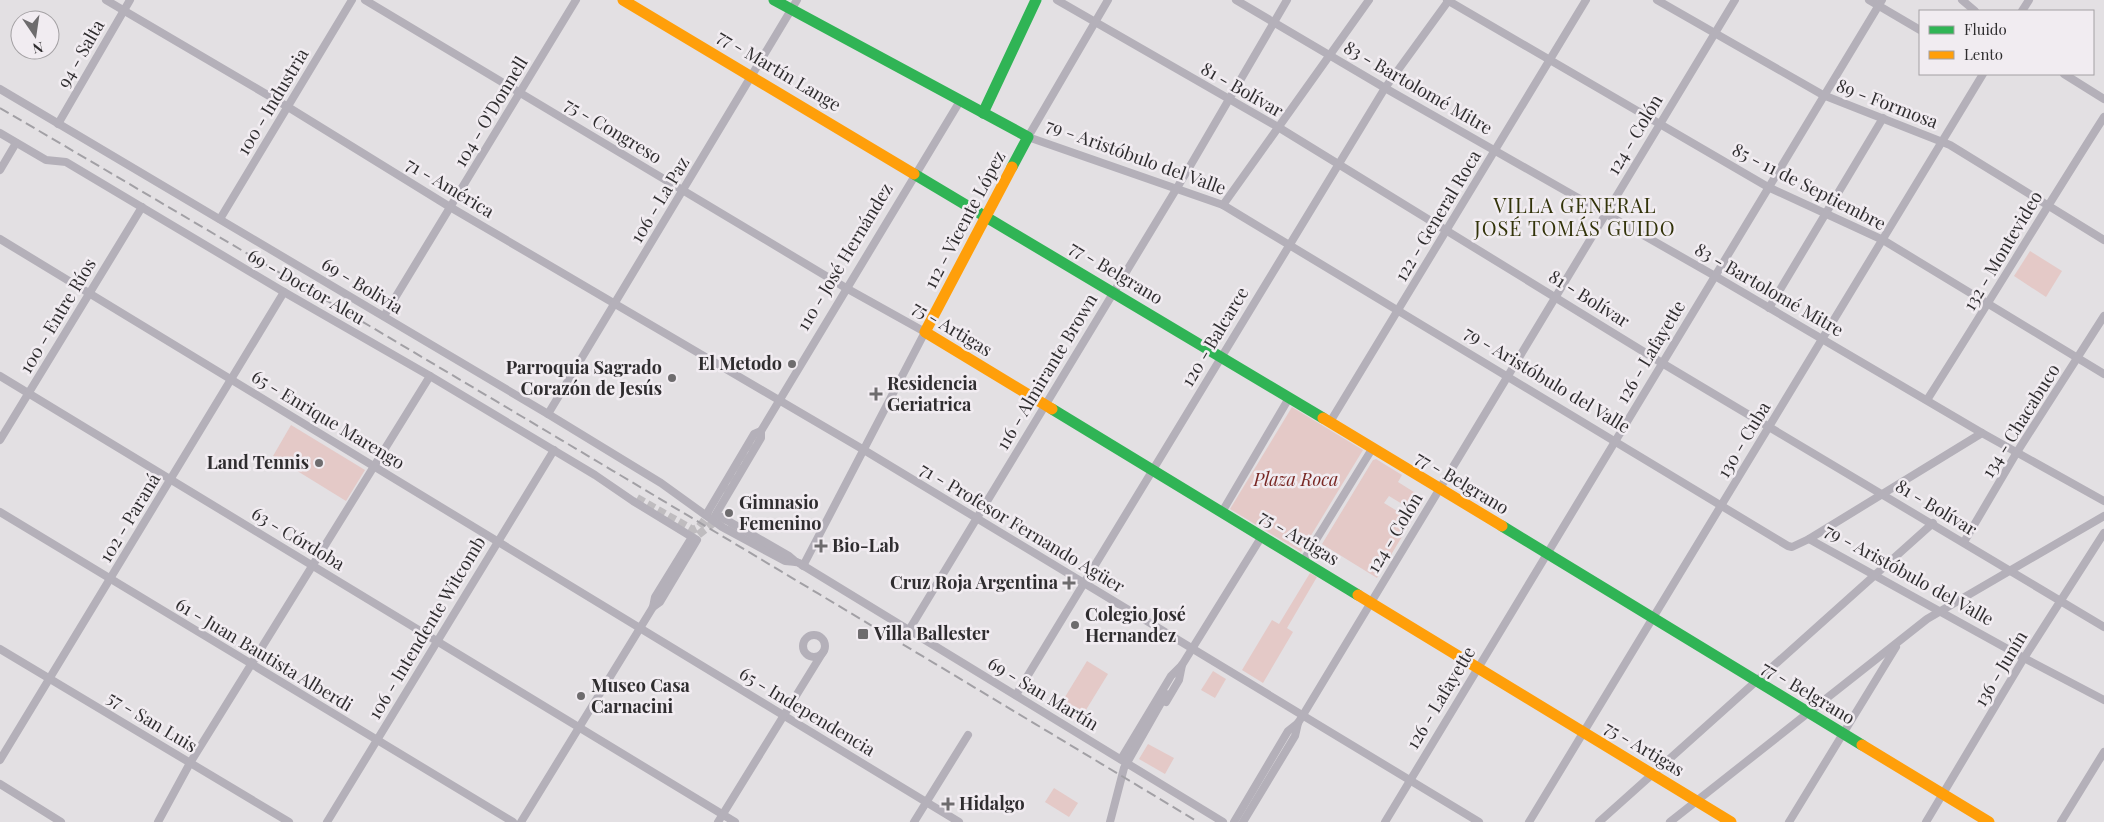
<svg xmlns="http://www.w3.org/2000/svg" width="2104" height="822" font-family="'Playfair Display',serif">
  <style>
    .green { fill: #e4c9c7 }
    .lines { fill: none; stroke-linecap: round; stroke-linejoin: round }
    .street-tunnel { stroke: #bfbcbf; stroke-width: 8; stroke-dasharray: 8 4; stroke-linecap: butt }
    .street { stroke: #b4b0b9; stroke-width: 8 }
    .fast { stroke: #30b455; stroke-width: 11 }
    .slow { stroke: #ff9f0a; stroke-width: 11 }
    .rail { stroke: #a2a0a5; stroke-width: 2; stroke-dasharray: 10 5; stroke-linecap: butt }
    .poi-dot { fill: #6e6c6e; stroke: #f1ecf1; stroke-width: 2 }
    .labels { text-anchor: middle; stroke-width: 5; stroke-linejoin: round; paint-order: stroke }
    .street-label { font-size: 18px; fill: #2f2d2f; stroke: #f1ecf1 }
    .poi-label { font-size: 18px; font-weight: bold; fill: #2f2d2f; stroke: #f1ecf1; text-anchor: start }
    .park-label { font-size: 18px; font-style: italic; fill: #792824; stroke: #f1ecf1 }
    .quarter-label { font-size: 20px; letter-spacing: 1px; fill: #323309; stroke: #f1ecf1 }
  </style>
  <rect width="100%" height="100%" fill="#e3e0e3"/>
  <!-- green -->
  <g class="green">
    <polygon points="2030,251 2062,271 2046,297 2014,276"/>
    <polygon points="1292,407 1363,450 1301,552 1230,509"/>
    <polygon points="291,425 365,470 346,501 273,456"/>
    <polygon points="1376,459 1402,475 1398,482 1425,499 1417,513 1389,496 1384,503 1412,520 1377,578 1322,544 1373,460"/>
    <polygon points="1310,573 1317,577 1287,628 1293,632 1263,683 1242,670 1272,620 1279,624"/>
    <polygon points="1087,661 1108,674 1078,723 1057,710"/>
    <polygon points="1213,671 1226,679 1215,698 1201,690"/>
    <polygon points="1148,744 1174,758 1165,774 1139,759"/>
    <polygon points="1054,788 1078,803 1069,817 1045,802"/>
  </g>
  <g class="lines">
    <!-- street-tunnel -->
    <g class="street-tunnel">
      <polyline points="724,492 761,431"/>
      <polyline points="637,498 693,530 699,527 711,512"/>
      <polyline points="691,544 698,535 717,520 744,534"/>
    </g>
    <!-- street -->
    <g class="street">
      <polyline points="106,0 288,107 450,207 864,450 1479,822"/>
      <polyline points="365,0 846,288 925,332 803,566"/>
      <polyline points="1057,0 1278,127 1662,363 2104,627"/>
      <polyline points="1108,0 1028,137 1223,205 1788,546 1792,547 1809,539 2024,658 2104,700"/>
      <polyline points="1236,0 1385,88 1715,276 1982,433 2104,501"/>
      <polyline points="1447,0 1768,187 1883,240 2104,374"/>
      <polyline points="1657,0 1823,95 1950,145 2104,240"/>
      <polyline points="1869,0 1920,30"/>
      <polyline points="1962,0 1975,11"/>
      <polyline points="2022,11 2029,0"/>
      <polyline points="2064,74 2104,99"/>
      <polyline points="0,89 548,414 661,483 722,527 785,561 796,562"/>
      <polyline points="58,124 130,0"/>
      <polyline points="0,133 46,160 66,162 284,292 430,376 595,475 633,501 697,540 660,602 653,607"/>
      <polyline points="0,170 16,143"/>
      <polyline points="1223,205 1369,0"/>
      <polyline points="220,219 352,0"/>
      <polyline points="0,239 959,822"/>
      <polyline points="1769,308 1883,118"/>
      <polyline points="384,316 576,0"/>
      <polyline points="0,376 735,822"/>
      <path d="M1927,400C1987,306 2044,211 2104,117"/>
      <polyline points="548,414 797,0"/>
      <polyline points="1330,422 1586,0"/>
      <polyline points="0,440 142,207"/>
      <polyline points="0,512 513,822"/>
      <polyline points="1222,512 1289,398"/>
      <polyline points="706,515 754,434 761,431"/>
      <polyline points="1809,539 1982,433"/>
      <polyline points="1964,542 2017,452 2104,316"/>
      <polyline points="1303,561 1372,449"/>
      <polyline points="796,562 789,556 716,514 761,438 761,431 960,101"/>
      <polyline points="799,563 1223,822"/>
      <polyline points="909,630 1186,173 1287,0"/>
      <circle cx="814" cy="646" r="11"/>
      <polyline points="0,649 289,822"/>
      <polyline points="1016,695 1385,88 1449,0"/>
      <polyline points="1166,702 1179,680 1182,665"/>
      <polyline points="1121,759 1171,676 1182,665 1262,536"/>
      <polyline points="0,760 284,292"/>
      <polyline points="0,784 61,822"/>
      <polyline points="158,822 190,763 430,376"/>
      <polyline points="327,822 554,450"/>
      <polyline points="521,822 653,607 655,597 692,537"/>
      <polyline points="718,822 823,652"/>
      <polyline points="914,822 968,735"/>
      <polyline points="1110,822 1124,768 1166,694"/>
      <polyline points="1234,822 1288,731 1298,723 1303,715 1735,0"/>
      <polyline points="1243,822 1295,736 1298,723"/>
      <polyline points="1385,822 1882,0"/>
      <polyline points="1529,822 1983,74"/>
      <polyline points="1599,822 1933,523"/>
      <polyline points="1670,822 1927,619 2104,516"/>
      <polyline points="1789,822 1896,647"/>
      <polyline points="1926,822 2024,658 2104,533"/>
      <polyline points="2061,822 2104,752"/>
    </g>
    <!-- fast -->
    <g class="fast">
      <polyline points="774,0 1028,137 1012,167"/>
      <polyline points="983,113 1036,0"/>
      <polyline points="914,174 1323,418"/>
      <polyline points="1052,409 1358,595"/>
      <polyline points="1502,526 1862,745"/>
    </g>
    <!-- slow -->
    <g class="slow">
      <polyline points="623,0 914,174"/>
      <polyline points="1012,167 925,332 1052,409"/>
      <polyline points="1323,418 1502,526"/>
      <polyline points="1358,595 1731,822"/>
      <polyline points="1862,745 1989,822"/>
    </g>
    <!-- rail -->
    <path class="rail" d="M0,108C401,343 800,582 1198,822"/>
  </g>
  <!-- markers -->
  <g class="poi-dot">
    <circle cx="792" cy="364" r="5"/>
    <circle cx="672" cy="378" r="5"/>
    <path d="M873.5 386.5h5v5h5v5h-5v5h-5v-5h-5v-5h5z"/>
    <circle cx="319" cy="463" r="5"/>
    <circle cx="729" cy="513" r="5"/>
    <path d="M818.5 538.5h5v5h5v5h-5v5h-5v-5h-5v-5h5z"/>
    <path d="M1066.5 575.5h5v5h5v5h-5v5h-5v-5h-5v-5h5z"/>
    <circle cx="1075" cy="625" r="5"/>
    <rect x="857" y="628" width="12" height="12" rx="2.5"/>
    <circle cx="581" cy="696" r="5"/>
    <path d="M945.5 796.5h5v5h5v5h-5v5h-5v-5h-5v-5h5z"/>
  </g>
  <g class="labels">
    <!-- street labels -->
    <g class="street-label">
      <text transform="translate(81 54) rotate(-60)" y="6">94 - Salta</text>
      <text transform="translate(779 71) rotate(31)" y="6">77 - Martín Lange</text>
      <text transform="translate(1418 88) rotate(30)" y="6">83 - Bartolomé Mitre</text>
      <text transform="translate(1242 90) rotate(30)" y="6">81 - Bolívar</text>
      <text transform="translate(273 102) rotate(-59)" y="6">100 - Industria</text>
      <text transform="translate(1887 104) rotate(21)" y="6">89 - Formosa</text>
      <text transform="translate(491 112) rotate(-59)" y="6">104 - O'Donnell</text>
      <text transform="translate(613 131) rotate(31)" y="6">75 - Congreso</text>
      <text transform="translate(1635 135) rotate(-59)" y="6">124 - Colón</text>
      <text transform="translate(1136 157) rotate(20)" y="6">79 - Aristóbulo del Valle</text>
      <text transform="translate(1809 187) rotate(27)" y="6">85 - 11 de Septiembre</text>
      <text transform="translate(450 188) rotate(31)" y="6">71 - América</text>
      <text transform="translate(660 200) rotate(-59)" y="6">106 - La Paz</text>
      <text transform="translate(1438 216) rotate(-59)" y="6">122 - General Roca</text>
      <text transform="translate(965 220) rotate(-62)" y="6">112 - Vicente López</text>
      <text transform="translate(2003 251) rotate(-59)" y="6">132 - Montevideo</text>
      <text transform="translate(845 257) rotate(-59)" y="6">110 - José Hernández</text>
      <text transform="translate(1116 273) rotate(31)" y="6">77 - Belgrano</text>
      <text transform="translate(362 286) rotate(31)" y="6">69 - Bolivia</text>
      <text transform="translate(306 287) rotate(30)" y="6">69 - Doctor Aleu</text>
      <text transform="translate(1769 290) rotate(30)" y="6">83 - Bartolomé Mitre</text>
      <text transform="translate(1589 299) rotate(32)" y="6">81 - Bolívar</text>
      <text transform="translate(58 316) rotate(-59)" y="6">100 - Entre Ríos</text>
      <text transform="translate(952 329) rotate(31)" y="6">75 - Artigas</text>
      <text transform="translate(1215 337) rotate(-59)" y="6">120 - Balcarce</text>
      <text transform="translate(1651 352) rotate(-59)" y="6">126 - Lafayette</text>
      <text transform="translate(1047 372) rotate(-59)" y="6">116 - Almirante Brown</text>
      <text transform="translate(1547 380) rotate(31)" y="6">79 - Aristóbulo del Valle</text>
      <text transform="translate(328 420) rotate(31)" y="6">65 - Enrique Marengo</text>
      <text transform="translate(2021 421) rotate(-58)" y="6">134 - Chacabuco</text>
      <text transform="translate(1744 440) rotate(-59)" y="6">130 - Cuba</text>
      <text transform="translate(1462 483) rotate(31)" y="6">77 - Belgrano</text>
      <text transform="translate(1936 508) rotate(31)" y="6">81 - Bolívar</text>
      <text transform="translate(130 518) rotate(-59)" y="6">102 - Paraná</text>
      <text transform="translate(1022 528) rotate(31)" y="6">71 - Profesor Fernando Agüer</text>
      <text transform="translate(1395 533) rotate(-59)" y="6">124 - Colón</text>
      <text transform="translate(1299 538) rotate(31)" y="6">75 - Artigas</text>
      <text transform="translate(298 539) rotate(31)" y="6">63 - Córdoba</text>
      <text transform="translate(1909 575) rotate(29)" y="6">79 - Aristóbulo del Valle</text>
      <text transform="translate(427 628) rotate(-59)" y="6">106 - Intendente Witcomb</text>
      <text transform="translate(264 655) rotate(31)" y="6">61 - Juan Bautista Alberdi</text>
      <text transform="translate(2001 669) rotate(-59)" y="6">136 - Junín</text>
      <text transform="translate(1808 693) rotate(31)" y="6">77 - Belgrano</text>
      <text transform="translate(1043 694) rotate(31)" y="6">69 - San Martín</text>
      <text transform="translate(1441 698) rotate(-59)" y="6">126 - Lafayette</text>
      <text transform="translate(807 712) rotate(31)" y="6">65 - Independencia</text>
      <text transform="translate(152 722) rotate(31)" y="6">57 - San Luis</text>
      <text transform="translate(1644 749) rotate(31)" y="6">75 - Artigas</text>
    </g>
    <!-- poi labels -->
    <g class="poi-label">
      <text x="782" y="370" text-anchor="end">El Metodo</text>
      <text x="662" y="374" text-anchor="end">Parroquia Sagrado<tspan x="662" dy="21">Corazón de Jesús</tspan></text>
      <text x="887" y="390">Residencia<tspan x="887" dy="21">Geriatrica</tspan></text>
      <text x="309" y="469" text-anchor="end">Land Tennis</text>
      <text x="739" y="509">Gimnasio<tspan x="739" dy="21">Femenino</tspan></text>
      <text x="832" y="552">Bio-Lab</text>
      <text x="1058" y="589" text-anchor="end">Cruz Roja Argentina</text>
      <text x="1085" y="621">Colegio José<tspan x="1085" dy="21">Hernandez</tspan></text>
      <text x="874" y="640">Villa Ballester</text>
      <text x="591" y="692">Museo Casa<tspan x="591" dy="21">Carnacini</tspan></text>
      <text x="959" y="810">Hidalgo</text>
    </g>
    <!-- park labels -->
    <g class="park-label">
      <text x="1296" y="486">Plaza Roca</text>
    </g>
    <!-- quarter labels -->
    <g class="quarter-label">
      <text x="1575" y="213">VILLA GENERAL<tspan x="1575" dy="23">JOSÉ TOMÁS GUIDO</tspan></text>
    </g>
  </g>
  <!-- legend -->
  <rect x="1919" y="10" width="175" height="65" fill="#f1ecf1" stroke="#a3a0a3"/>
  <rect x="1929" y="26" width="25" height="8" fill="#30b455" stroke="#a3a0a3"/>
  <text x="1964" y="35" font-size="15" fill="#2f2d2f">Fluido</text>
  <rect x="1929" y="51" width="25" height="8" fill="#ff9f0a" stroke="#a3a0a3"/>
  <text x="1964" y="60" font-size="15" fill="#2f2d2f">Lento</text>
  <!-- north arrow -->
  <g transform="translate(35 35) rotate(167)"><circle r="24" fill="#f1ecf1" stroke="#a3a0a3"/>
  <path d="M0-4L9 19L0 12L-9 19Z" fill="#6e6c6e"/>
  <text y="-8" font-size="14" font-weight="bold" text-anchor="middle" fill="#2f2d2f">N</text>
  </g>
</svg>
